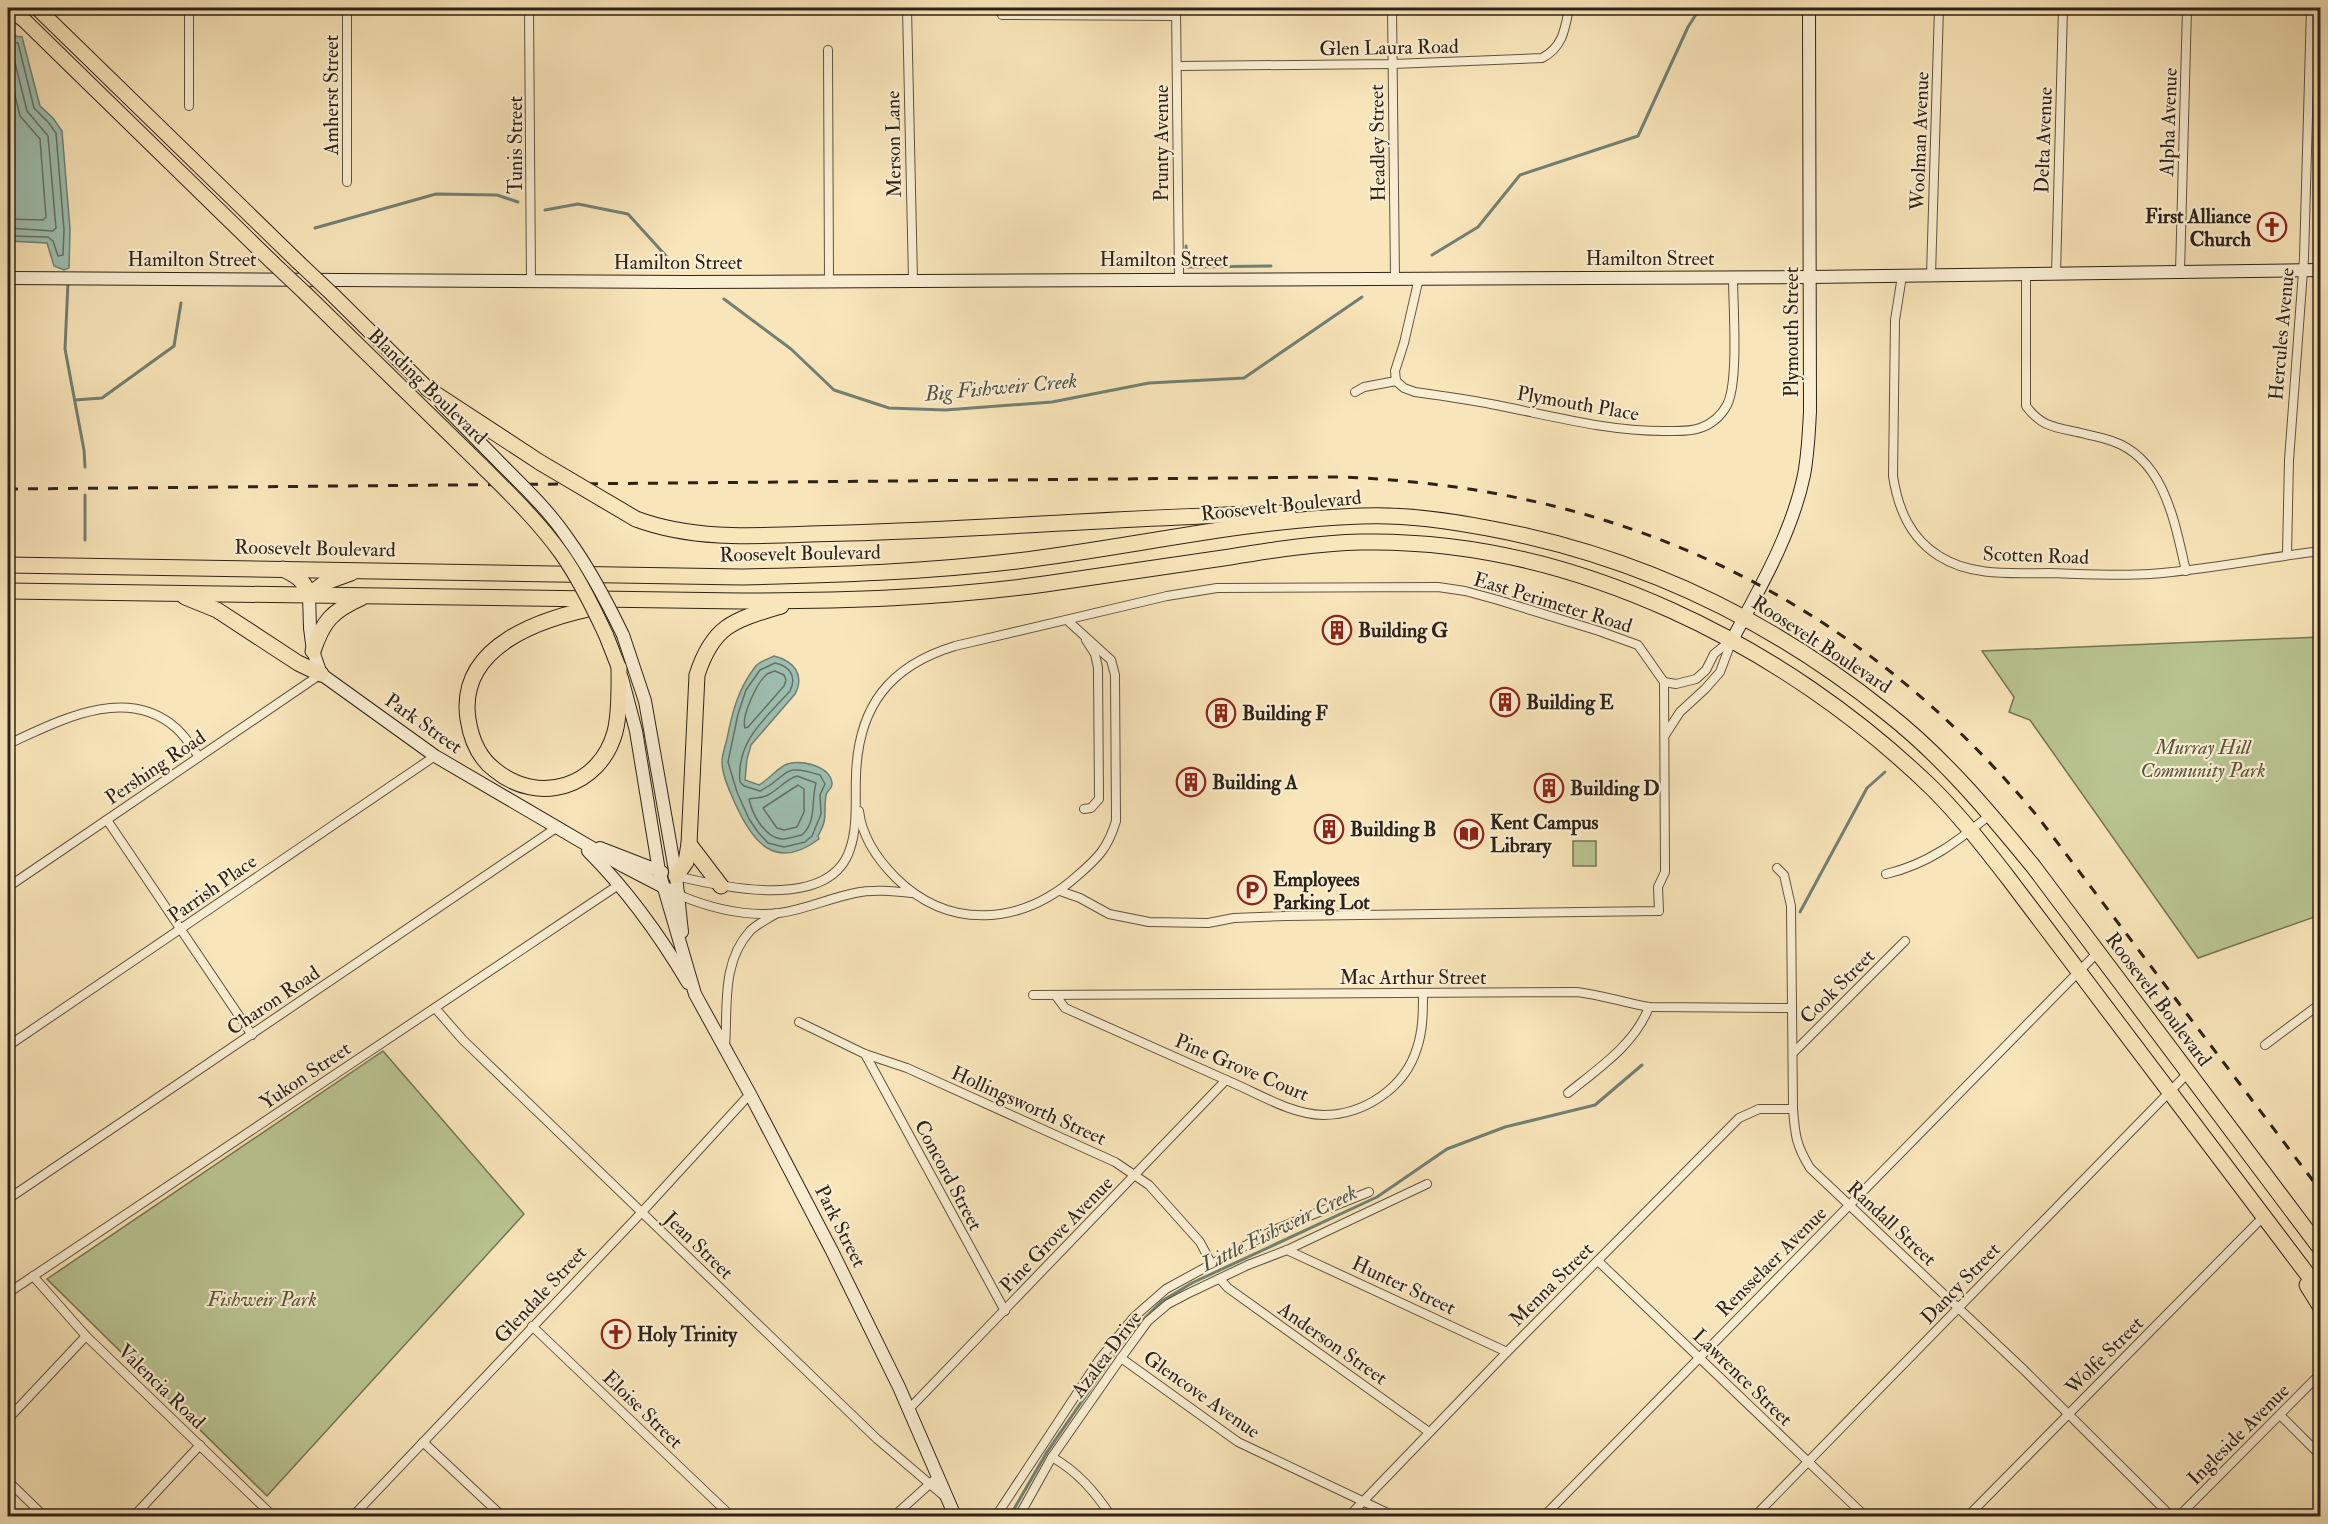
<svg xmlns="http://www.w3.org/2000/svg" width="2328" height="1524" font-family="'IM FELL Double Pica',serif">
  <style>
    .green { fill: #b9c592; stroke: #747455; stroke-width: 1.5 }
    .water { fill: #9dbfb1; stroke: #718074; stroke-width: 1.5 }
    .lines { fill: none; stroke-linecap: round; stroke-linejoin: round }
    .shore { stroke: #667064; stroke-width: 1.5 }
    .stream { stroke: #718074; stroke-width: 3 }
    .street-casing { stroke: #605340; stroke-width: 10 }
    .secondary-casing { stroke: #2e2218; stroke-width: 14 }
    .primary-casing { stroke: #2e2218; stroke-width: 16 }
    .highway-casing { stroke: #2e2218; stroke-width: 17 }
    .street { stroke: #faeed2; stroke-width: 8 }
    .secondary { stroke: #faeed2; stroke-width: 12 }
    .primary { stroke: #f8e5b9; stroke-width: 14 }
    .highway { stroke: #f8e5b9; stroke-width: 15 }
    .rail { stroke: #2e2218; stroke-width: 3; stroke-dasharray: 10 10; stroke-linecap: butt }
    .secondary-bridge-casing { stroke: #2e2218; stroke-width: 14; stroke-linecap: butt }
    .primary-bridge-casing { stroke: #2e2218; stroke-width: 16; stroke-linecap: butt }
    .highway-bridge-casing { stroke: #2e2218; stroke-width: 17; stroke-linecap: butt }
    .secondary-bridge { stroke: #faeed2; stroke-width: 12 }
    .primary-bridge { stroke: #f8e5b9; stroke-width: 14 }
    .highway-bridge { stroke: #f8e5b9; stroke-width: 15 }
    .labels { text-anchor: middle; stroke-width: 4.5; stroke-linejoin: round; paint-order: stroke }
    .street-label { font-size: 20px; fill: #2e2218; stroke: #faeed2 }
    .poi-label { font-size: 20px; font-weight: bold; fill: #2e2218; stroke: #faeed2; text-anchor: start }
    .park-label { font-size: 20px; font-style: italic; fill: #58533d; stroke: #faeed2 }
    .water-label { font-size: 21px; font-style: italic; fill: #4f5146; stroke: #faeed2 }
  </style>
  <rect width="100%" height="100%" fill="#f8e5b9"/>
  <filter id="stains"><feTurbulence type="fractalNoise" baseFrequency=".00333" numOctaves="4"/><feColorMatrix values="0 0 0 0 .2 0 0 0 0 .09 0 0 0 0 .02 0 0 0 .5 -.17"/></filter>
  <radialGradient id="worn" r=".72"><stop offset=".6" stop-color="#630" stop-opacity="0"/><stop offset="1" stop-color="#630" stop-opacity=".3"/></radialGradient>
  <!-- green -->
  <g class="green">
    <polygon points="2320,637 2320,915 2198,958 2030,720 2009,712 2014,697 1982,651"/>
    <rect x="1573" y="841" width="23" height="25"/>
    <polygon points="383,1051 524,1214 267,1496 47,1279"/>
  </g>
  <!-- water -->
  <g class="water">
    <polygon points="8,35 22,37 40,106 53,118 62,131 70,229 69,268 64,270 54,266 47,243 9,241"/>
    <path d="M774,656C794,661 805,675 795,694L751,745L747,759L745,780L759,785C768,780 777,769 785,765C799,758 830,766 832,783C833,789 827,790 826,795C823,814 829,816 818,836L819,839C775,872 752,842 734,801C729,789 722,775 722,762C722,755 725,746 727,739C732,713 738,689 755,667C758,662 768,659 774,656Z"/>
  </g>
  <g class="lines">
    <!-- shore -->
    <g class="shore">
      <polyline points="8,41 18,43 34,108 48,122 56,133 64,230 63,255 58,256 53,241 48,237 8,236"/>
      <polyline points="8,48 12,51 27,111 48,136 56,228 53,231 8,228"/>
      <polyline points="8,67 20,116 40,139 46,217 43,220 8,219"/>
      <path d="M775,663C790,666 797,677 790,691C765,719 736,741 740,782L744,786L760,791C791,776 779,762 820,775L825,784L820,795L821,814L812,836L805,842L784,847L768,843L758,832L749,819L737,792L728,762L738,714L746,690L760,670Z"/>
      <path d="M775,671L784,675L786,680L784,686L748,727L745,728C741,716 757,683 766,675C768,673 772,672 775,671Z"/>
      <path d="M797,776L816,783C811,800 817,822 802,835C796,836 788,839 782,839C765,838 752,814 749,799C755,797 761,799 768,795C778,790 786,779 797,776Z"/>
      <polygon points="798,785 804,789 804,812 797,827 784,830 777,828 763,808"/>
    </g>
    <!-- stream -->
    <g class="stream">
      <polyline points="12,18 14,36"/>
      <polyline points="545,210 578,204 628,214 667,257"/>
      <polyline points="315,228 436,194 497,195 518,202"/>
      <polyline points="1186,246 1187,267 1271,266"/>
      <polyline points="1432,255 1478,227 1520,175 1638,136 1688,27 1700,8"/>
      <polyline points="68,282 65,349 84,450 85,467"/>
      <polyline points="724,299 791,349 834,390 889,408 945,410 1052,402 1149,383 1244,378 1362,297"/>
      <polyline points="75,400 102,398 174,346 181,303"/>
      <polyline points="85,495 85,540"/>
      <polyline points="1800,912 1867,788 1885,772"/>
      <polyline points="1010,1516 1047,1452 1127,1336 1162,1301 1192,1283 1377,1197 1447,1149 1505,1127 1595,1105 1642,1065"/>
    </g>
    <!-- street casing -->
    <g class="street-casing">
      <g id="street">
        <polyline points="189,8 189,106"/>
        <polyline points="347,8 347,182"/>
        <polyline points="529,8 531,282"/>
        <polyline points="907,8 913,280"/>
        <polyline points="1176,8 1179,278"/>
        <polyline points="1392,8 1395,278"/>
        <polyline points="1002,15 1176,16"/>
        <polyline points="828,50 829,281"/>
        <path d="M1177,66L1393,64L1542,58C1563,47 1565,29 1569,8"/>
        <polyline points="2180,272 2187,8"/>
        <polyline points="2056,274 2063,8"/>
        <polyline points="1931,275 1939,8"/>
        <path d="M2026,275V406C2041,426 2053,427 2077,432C2088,435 2101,437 2112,441C2165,459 2175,524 2186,571"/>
        <path d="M1902,276L1895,320L1893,476C1898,509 1910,538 1939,556C1972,577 2012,573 2050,573C2083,574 2117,576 2150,574C2207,570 2263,558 2320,551"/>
        <path d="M1419,278L1404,343L1395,371L1396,381L1404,388L1415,392C1444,396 1473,400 1501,406C1556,417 1608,431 1664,431C1676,431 1689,432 1700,428C1712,424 1721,416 1727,405C1739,382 1733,306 1733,277"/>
        <polyline points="1355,392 1364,387 1396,381"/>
        <polyline points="2287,555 2289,460 2304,258 2311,8"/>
        <polyline points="1664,682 1676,684 1696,679 1706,670 1714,654 1731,640"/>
        <polyline points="1665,735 1680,712 1705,689 1720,672 1732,640"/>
        <path d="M8,744C59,721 126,684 176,728C185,736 192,747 199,757"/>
        <polyline points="1084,809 1091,808 1099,799 1098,668 1095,654 1086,640"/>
        <path d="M859,811C862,836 878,860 896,878C950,931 1022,925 1077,876C1098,858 1108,848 1116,821L1115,675L1111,660L1068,621"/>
        <polyline points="107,820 252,1035"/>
        <path d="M1777,868L1784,875L1791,906L1793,1109C1795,1135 1796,1145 1810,1168L2024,1370L2171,1516"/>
        <path d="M1886,874C1929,864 1958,841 1991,814"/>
        <path d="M676,876C722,887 830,912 850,849C858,826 855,800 856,776C858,707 889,666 955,646L1167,596L1217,588L1438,587L1465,591L1498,600L1599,631L1638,645L1664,682L1665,872L1658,887L1659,911L1286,916L1234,918L1208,923L1149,922L1109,914L1080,898L1060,891"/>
        <polyline points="8,887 321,674"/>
        <path d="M679,895C710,908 744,917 779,913C805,910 829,898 855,893C873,889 893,891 911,893"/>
        <path d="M1033,995L1577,992C1602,995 1625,1003 1649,1007L1792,1008"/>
        <path d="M1056,996L1065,1008C1121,1033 1177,1058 1233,1083C1261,1095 1291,1114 1323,1115C1364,1115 1405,1088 1417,1048C1423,1030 1423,1012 1423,993"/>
        <polyline points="435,1008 463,1040 877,1439 944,1496"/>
        <polyline points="799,1022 865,1054 907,1068 1115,1162 1149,1185 1200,1242 1211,1263"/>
        <polyline points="2265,1045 2320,1004"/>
        <polyline points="8,1046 435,756"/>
        <path d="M725,1047C728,1007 721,963 750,931C757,924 768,919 777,913"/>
        <polyline points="1793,1053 1905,941"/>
        <polyline points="865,1054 1005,1311"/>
        <path d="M1568,1093C1599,1068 1635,1044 1649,1007"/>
        <polyline points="8,1199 556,828"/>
        <polyline points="1287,1250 1507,1352"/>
        <polyline points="1598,1261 1865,1516"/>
        <polyline points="33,1276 86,1336 273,1516"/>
        <polyline points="1220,1279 1228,1288 1429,1432"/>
        <polyline points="8,1293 620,884"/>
        <polyline points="532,1326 731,1516"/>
        <polyline points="1121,1358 1238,1442 1394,1516"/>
        <polyline points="909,1409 1226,1080"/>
        <polyline points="2280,1415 2320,1455"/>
        <polyline points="8,1419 86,1336"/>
        <polyline points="423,1442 502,1516"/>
        <path d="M1052,1457C1078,1472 1095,1492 1111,1516"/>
        <polyline points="8,1481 44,1516"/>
        <polyline points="134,1516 200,1445"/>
        <polyline points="353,1516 642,1212 750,1094"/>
        <polyline points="894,1516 933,1481"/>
        <polyline points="996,1516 1099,1360 1134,1317 1166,1289 1274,1230 1369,1192"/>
        <polyline points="1019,1516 1052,1457 1121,1358 1148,1321 1168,1304 1187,1294 1248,1265 1287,1250 1427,1184"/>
        <polyline points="1349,1516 1507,1352 1739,1118 1759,1109 1793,1109"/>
        <polyline points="1544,1516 2098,952"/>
        <polyline points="1755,1516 2188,1073"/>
        <polyline points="1968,1516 2264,1216"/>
        <polyline points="2179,1516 2320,1374"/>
      </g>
    </g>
    <!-- secondary casing -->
    <g class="secondary-casing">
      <g id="secondary">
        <polyline points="8,278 685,282 1810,277 2320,270"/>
        <polyline points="441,403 503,466"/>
        <polyline points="309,595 310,628 313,651 321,674 435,756 623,866 679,895"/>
        <polyline points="623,635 645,701 676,876 682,932"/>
        <path d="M1732,640C1760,588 1792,533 1804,475C1808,454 1809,432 1810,411L1809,8"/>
        <polyline points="622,678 636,731 659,871 695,994 750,1094 832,1251 899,1387 955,1516"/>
        <polyline points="600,848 662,872"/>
        <path d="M588,851C628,891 659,934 688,983"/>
      </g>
    </g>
    <!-- primary casing -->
    <g class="primary-casing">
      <g id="primary">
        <polyline points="8,8 24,20 272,262"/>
        <polyline points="37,8 298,262"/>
        <polyline points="306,294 482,466"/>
        <polyline points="332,294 428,389"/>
        <polyline points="606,635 619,668"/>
      </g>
    </g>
    <!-- highway casing -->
    <g class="highway-casing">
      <g id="highway">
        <polyline points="428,389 541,463"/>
        <path d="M636,519C703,544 777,534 847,533C994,529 1141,516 1288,513"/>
        <path d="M8,565L742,577C834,575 926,572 1017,561C1132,547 1245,520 1361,516C1403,514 1446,520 1487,528C1635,555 1770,619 1887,713C1943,757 1988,811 2033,866L2320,1248"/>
        <path d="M283,569C297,576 304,580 309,595L326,582L351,573"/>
        <path d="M8,591L740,601C842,601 944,598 1045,584C1106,575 1168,566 1230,557C1273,550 1317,543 1361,542C1572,538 1785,645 1933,789C1961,817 1985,848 2009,879L2320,1291"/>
        <polyline points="185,597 217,610 298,663 321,674"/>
        <path d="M603,606C545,617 457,644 468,719C471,739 479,758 495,770C539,806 600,787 615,732C620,712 619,689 619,668"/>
        <path d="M313,651C323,621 332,611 361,598"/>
        <polyline points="689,844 721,886"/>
        <path d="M676,876L686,862L689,844L697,675C713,625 734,620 781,606"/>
        <polyline points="2307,1285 2320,1306"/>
      </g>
    </g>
    <!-- street -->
    <use href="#street" class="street"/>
    <!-- secondary -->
    <use href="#secondary" class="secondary"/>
    <!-- primary -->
    <use href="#primary" class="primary"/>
    <!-- highway -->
    <use href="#highway" class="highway"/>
    <!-- rail -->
    <path class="rail" d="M8,489L1338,477C1622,486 1856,598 2038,817L2320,1190"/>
    <!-- secondary-bridge casing -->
    <g class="secondary-bridge-casing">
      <path id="secondary-bridge" d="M503,466C526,489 550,512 568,539C590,569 607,602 623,635"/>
    </g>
    <!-- primary-bridge casing -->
    <g class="primary-bridge-casing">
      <g id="primary-bridge">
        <polyline points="272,262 306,294"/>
        <polyline points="298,262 332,294"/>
        <path d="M482,466C510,494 538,521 561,553C579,578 593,607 606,635"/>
      </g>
    </g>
    <!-- highway-bridge casing -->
    <g class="highway-bridge-casing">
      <polyline id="highway-bridge" points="541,463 636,519"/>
    </g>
    <!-- secondary-bridge -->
    <use href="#secondary-bridge" class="secondary-bridge"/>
    <!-- primary-bridge -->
    <use href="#primary-bridge" class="primary-bridge"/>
    <!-- highway-bridge -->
    <use href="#highway-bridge" class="highway-bridge"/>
  </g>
  <!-- icons -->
  <defs>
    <g id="church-ring" transform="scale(1.5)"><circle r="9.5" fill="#faeed2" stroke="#8f2418" stroke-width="1.5"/><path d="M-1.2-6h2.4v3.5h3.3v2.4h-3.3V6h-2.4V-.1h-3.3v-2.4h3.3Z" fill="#8f2418"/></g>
    <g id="building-ring" transform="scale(1.5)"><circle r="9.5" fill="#faeed2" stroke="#8f2418" stroke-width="1.5"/><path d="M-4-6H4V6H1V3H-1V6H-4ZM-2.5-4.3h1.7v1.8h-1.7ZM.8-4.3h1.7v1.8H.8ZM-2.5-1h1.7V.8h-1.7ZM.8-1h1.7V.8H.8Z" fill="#8f2418"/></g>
    <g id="library-ring" transform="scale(1.5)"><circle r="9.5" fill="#faeed2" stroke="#8f2418" stroke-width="1.5"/><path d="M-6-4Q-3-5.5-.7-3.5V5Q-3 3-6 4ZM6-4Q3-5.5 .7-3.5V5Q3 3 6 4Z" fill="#8f2418"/></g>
    <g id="parking-ring" transform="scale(1.5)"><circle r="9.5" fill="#faeed2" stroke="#8f2418" stroke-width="1.5"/><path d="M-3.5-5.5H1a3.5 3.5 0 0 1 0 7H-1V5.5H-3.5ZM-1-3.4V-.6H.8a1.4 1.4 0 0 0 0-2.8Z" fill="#8f2418"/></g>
  </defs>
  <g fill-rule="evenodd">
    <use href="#church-ring" x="2272" y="227"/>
    <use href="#building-ring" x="1337" y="630"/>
    <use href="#building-ring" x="1505" y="702"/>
    <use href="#building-ring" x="1221" y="713"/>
    <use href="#building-ring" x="1191" y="782"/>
    <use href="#building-ring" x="1549" y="788"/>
    <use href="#building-ring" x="1329" y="829"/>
    <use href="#library-ring" x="1469" y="834"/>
    <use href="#parking-ring" x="1252" y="890"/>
    <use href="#church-ring" x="616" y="1334"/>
  </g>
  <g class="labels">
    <!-- street labels -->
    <g class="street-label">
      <text transform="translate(1389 47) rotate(-1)" y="7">Glen Laura Road</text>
      <text transform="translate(331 95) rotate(-90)" y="7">Amherst Street</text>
      <text transform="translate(2168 122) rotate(-88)" y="7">Alpha Avenue</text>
      <text transform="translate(2043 140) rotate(-88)" y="7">Delta Avenue</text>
      <text transform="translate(1919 141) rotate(-88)" y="7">Woolman Avenue</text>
      <text transform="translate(1161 143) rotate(-90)" y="7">Prunty Avenue</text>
      <text transform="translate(1377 143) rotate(-91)" y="7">Headley Street</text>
      <text transform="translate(893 144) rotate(-91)" y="7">Merson Lane</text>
      <text transform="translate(515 145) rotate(-90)" y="7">Tunis Street</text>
      <text x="1650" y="265">Hamilton Street</text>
      <text x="192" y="266">Hamilton Street</text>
      <text x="1164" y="266">Hamilton Street</text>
      <text x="678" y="269">Hamilton Street</text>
      <text transform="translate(1791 332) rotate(-90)" y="7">Plymouth Street</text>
      <text transform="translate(2281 334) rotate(-85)" y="7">Hercules Avenue</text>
      <text transform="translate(428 386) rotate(44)" y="7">Blanding Boulevard</text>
      <text transform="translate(1578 403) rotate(10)" y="7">Plymouth Place</text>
      <text transform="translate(1281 505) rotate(-6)" y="7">Roosevelt Boulevard</text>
      <text transform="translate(315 548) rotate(1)" y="7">Roosevelt Boulevard</text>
      <text transform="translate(800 553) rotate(-1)" y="7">Roosevelt Boulevard</text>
      <text transform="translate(2036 555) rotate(2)" y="7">Scotten Road</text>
      <text transform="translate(1553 602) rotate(17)" y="7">East Perimeter Road</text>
      <text transform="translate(1822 644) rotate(33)" y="7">Roosevelt Boulevard</text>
      <text transform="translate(424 723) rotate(35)" y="7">Park Street</text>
      <text transform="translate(155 767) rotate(-34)" y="7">Pershing Road</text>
      <text transform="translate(212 888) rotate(-35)" y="7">Parrish Place</text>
      <text x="1413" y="984">Mac Arthur Street</text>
      <text transform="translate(1837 986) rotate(-45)" y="7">Cook Street</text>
      <text transform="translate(2159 999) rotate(53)" y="7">Roosevelt Boulevard</text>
      <text transform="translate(273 1000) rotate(-34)" y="7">Charon Road</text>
      <text transform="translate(1242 1067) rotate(23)" y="7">Pine Grove Court</text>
      <text transform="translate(305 1075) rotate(-34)" y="7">Yukon Street</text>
      <text transform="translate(1029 1105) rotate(24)" y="7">Hollingsworth Street</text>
      <text transform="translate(949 1175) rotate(62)" y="7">Concord Street</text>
      <text transform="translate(1892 1223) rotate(43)" y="7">Randall Street</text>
      <text transform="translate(841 1226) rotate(63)" y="7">Park Street</text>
      <text transform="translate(1056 1234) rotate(-46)" y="7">Pine Grove Avenue</text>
      <text transform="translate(699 1245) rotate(44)" y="7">Jean Street</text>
      <text transform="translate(1771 1261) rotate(-45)" y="7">Rensselaer Avenue</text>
      <text transform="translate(1960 1283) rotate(-46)" y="7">Dancy Street</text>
      <text transform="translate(1551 1284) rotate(-45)" y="7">Menna Street</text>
      <text transform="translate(1404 1285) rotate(25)" y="7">Hunter Street</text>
      <text transform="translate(540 1294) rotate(-47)" y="7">Glendale Street</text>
      <text transform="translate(1333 1343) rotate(35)" y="7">Anderson Street</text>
      <text transform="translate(1106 1354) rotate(-53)" y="7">Azalea Drive</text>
      <text transform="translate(2104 1355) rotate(-45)" y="7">Wolfe Street</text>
      <text transform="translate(1743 1377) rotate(44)" y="7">Lawrence Street</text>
      <text transform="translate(162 1386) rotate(44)" y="7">Valencia Road</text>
      <text transform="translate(1202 1394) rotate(35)" y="7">Glencove Avenue</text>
      <text transform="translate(643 1409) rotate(44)" y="7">Eloise Street</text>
      <text transform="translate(2238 1434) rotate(-45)" y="7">Ingleside Avenue</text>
    </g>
    <!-- poi labels -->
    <g class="poi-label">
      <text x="2251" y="223" text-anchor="end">First Alliance<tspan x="2251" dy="23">Church</tspan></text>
      <text x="1358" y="637">Building G</text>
      <text x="1526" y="709">Building E</text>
      <text x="1242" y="720">Building F</text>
      <text x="1212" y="789">Building A</text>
      <text x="1570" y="795">Building D</text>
      <text x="1490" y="829">Kent Campus<tspan x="1490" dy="23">Library</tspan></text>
      <text x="1350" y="836">Building B</text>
      <text x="1273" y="886">Employees<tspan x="1273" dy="23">Parking Lot</tspan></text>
      <text x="637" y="1341">Holy Trinity</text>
    </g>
    <!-- park labels -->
    <g class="park-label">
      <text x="2203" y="754">Murray Hill<tspan x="2203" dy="23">Community Park</tspan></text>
      <text x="262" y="1306">Fishweir Park</text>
    </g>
    <!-- water labels -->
    <g class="water-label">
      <text transform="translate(1001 387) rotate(-5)" y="7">Big Fishweir Creek</text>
      <text transform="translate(1279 1228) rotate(-26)" y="7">Little Fishweir Creek</text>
    </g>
  </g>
  <!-- margin -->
  <rect width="2328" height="1524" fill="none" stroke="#f8e5b9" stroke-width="30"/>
  <rect x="9" y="9" width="2310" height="1506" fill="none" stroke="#2e2218" stroke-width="3"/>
  <rect x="15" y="15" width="2298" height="1494" fill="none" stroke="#2e2218" stroke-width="1.5"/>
  <rect width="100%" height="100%" filter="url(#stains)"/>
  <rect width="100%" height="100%" fill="url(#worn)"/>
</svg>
